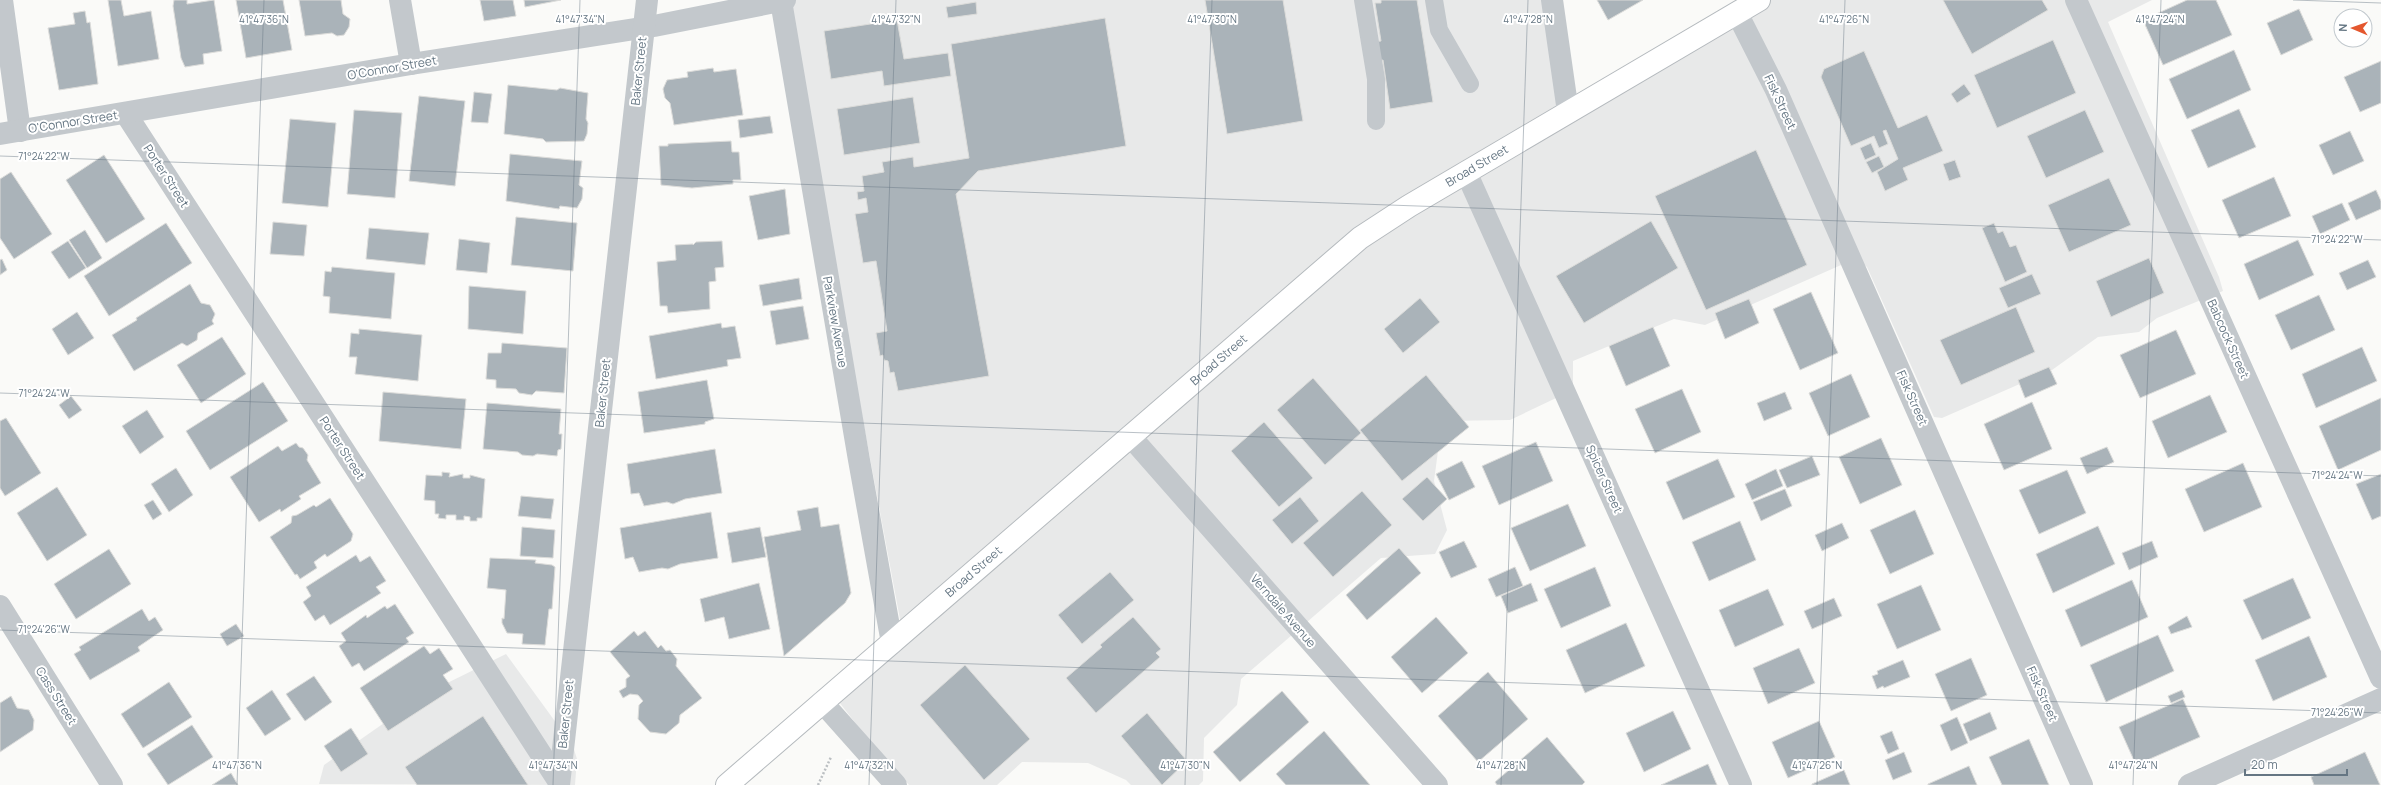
<svg xmlns="http://www.w3.org/2000/svg" width="2381" height="785" font-family="Manrope,sans-serif">
  <style>
    .built { fill: #e8e9e9 }
    .building { fill: #aab3b9; stroke: #dcdcda }
    .lines { fill: none; stroke-linecap: round; stroke-linejoin: round }
    .primary-casing { stroke: #b5babe; stroke-width: 24 }
    .path { stroke: #bbbfc2; stroke-width: 2.5; stroke-dasharray: 2 2; stroke-linecap: butt }
    .service { stroke: #c3c8cc; stroke-width: 18 }
    .minor { stroke: #c3c8cc; stroke-width: 22 }
    .primary { stroke: #fff; stroke-width: 22 }
    .ticks { fill: none; stroke: #657683; stroke-width: 1; stroke-opacity: 0.45 }
    .labels { text-anchor: middle; stroke-width: 4; stroke-linejoin: round; paint-order: stroke }
    .street-label { font-size: 12px; fill: #657683; stroke: #fff }
    .ticks-label { font-size: 10px; text-anchor: middle; fill: #657683; stroke: #fff; stroke-width: 4; stroke-linejoin: round; paint-order: stroke }
  </style>
  <rect width="100%" height="100%" fill="#fafaf8"/>
  <!-- built -->
  <g class="built">
    <polygon points="790,0 1549,0 1571,107 1760,0 2152,0 2108,22 2219,277 2223,291 2157,318 2139,332 2098,337 2052,370 1942,418 1934,417 1867,267 1857,258 1705,325 1674,319 1573,361 1573,390 1510,420 1442,421 1434,481 1447,530 1435,554 1381,558 1241,679 1237,705 1204,738 1203,781 1199,785 1131,785 1126,780 1088,763 1022,762 997,785 909,785 860,729 836,698 902,630 786,7"/>
    <polygon points="506,654 573,746 577,759 575,785 319,784 324,765 427,693"/>
  </g>
  <!-- building -->
  <g class="building">
    <polygon points="108,0 121,0 124,16 151,11 159,59 118,66"/>
    <polygon points="174,0 187,0 187,4 214,0 222,51 203,54 204,64 185,67 181,58 173,6"/>
    <polygon points="236,0 283,0 292,50 246,58"/>
    <polygon points="299,0 341,0 343,14 350,19 349,27 344,35 337,36 332,33 305,36"/>
    <polygon points="480,0 513,0 516,16 484,21"/>
    <polygon points="524,0 561,0 525,7"/>
    <polygon points="1205,0 1283,0 1303,121 1227,134"/>
    <polygon points="1381,0 1417,0 1433,102 1390,109 1383,60 1376,61 1373,42 1381,41 1375,3 1381,3"/>
    <polygon points="1597,0 1643,0 1608,20"/>
    <polygon points="1943,0 2042,0 2048,10 1972,54"/>
    <polygon points="2187,0 2216,0 2232,35 2163,65 2143,20"/>
    <polygon points="976,2 977,14 948,18 946,7"/>
    <polygon points="2299,9 2313,40 2281,55 2267,23"/>
    <polygon points="85,11 87,23 90,22 98,84 59,90 48,28 75,24 73,13"/>
    <polygon points="1105,18 1126,146 978,171 956,194 989,376 898,391 894,372 890,373 888,361 884,360 883,355 880,356 876,333 887,331 876,261 863,263 855,214 868,212 866,198 858,200 857,192 864,191 862,176 884,172 882,162 913,157 914,167 969,158 951,44"/>
    <polygon points="897,20 904,59 948,53 951,76 884,86 882,71 831,79 824,31"/>
    <polygon points="2053,40 2076,93 1997,128 1974,75"/>
    <polygon points="2234,50 2251,90 2187,119 2169,79"/>
    <polygon points="1864,51 1898,128 1927,115 1943,151 1903,168 1908,180 1885,191 1877,172 1898,159 1886,130 1883,131 1888,144 1879,148 1874,136 1851,146 1821,77 1824,69"/>
    <polygon points="2381,61 2381,103 2360,112 2344,77"/>
    <polygon points="713,68 714,72 736,69 743,115 674,125 670,103 665,98 663,89 667,80 688,77 687,72"/>
    <polygon points="1964,84 1971,94 1957,103 1951,94"/>
    <polygon points="508,85 557,90 560,88 588,93 586,119 588,123 587,134 584,141 546,142 543,139 504,134"/>
    <polygon points="474,92 492,94 488,123 471,122"/>
    <polygon points="419,96 465,101 455,186 409,181"/>
    <polygon points="913,97 920,143 844,155 837,109"/>
    <polygon points="2239,109 2256,147 2208,168 2191,130"/>
    <polygon points="354,110 402,113 395,198 347,194"/>
    <polygon points="2085,110 2104,152 2046,178 2027,136"/>
    <polygon points="770,116 773,133 740,138 738,120"/>
    <polygon points="290,119 336,123 328,207 282,203"/>
    <polygon points="2350,131 2364,161 2333,175 2319,145"/>
    <polygon points="731,141 732,152 739,152 741,180 733,180 733,184 692,188 661,185 659,146 668,146 668,144"/>
    <polygon points="1871,143 1876,155 1865,160 1860,148"/>
    <polygon points="1756,150 1807,265 1706,310 1655,196"/>
    <polygon points="510,154 582,161 579,185 583,188 582,199 577,208 560,206 559,209 506,201"/>
    <polygon points="104,155 145,219 106,243 66,180"/>
    <polygon points="1879,156 1884,167 1872,173 1866,162"/>
    <polygon points="1955,160 1961,177 1949,181 1943,164"/>
    <polygon points="11,172 52,234 14,259 0,238 0,179"/>
    <polygon points="2274,177 2291,216 2239,238 2222,200"/>
    <polygon points="2109,178 2131,225 2069,252 2048,205"/>
    <polygon points="785,189 790,234 758,240 749,196"/>
    <polygon points="2376,190 2381,201 2381,209 2356,220 2348,203"/>
    <polygon points="2342,203 2350,220 2320,234 2312,216"/>
    <polygon points="516,217 577,223 573,271 511,265"/>
    <polygon points="1651,221 1678,268 1584,323 1556,276"/>
    <polygon points="273,222 307,225 304,256 270,254"/>
    <polygon points="166,223 192,263 109,316 84,276"/>
    <polygon points="1994,223 1998,233 2003,231 2010,247 2016,245 2027,272 2005,282 1982,228"/>
    <polygon points="369,228 429,233 425,265 366,259"/>
    <polygon points="85,230 102,258 87,268 69,240"/>
    <polygon points="459,239 490,243 487,273 456,270"/>
    <polygon points="2298,240 2314,275 2259,300 2244,264"/>
    <polygon points="68,241 86,268 69,279 51,252"/>
    <polygon points="722,241 724,267 715,268 716,281 709,282 710,309 668,313 667,306 660,306 657,262 676,260 675,245 693,244 693,245 696,242"/>
    <polygon points="2149,258 2164,293 2111,317 2096,281"/>
    <polygon points="2,259 7,270 0,275 0,260"/>
    <polygon points="2368,260 2376,277 2347,290 2339,273"/>
    <polygon points="332,267 395,273 391,319 329,313 330,297 323,296 325,271 331,272"/>
    <polygon points="2032,274 2041,294 2008,308 1999,288"/>
    <polygon points="799,278 802,299 763,306 759,285"/>
    <polygon points="190,284 201,303 210,305 215,314 212,321 214,324 198,333 197,340 187,346 182,343 134,371 112,335 137,320 136,318"/>
    <polygon points="469,286 526,291 523,334 468,329"/>
    <polygon points="1811,292 1838,353 1800,370 1773,309"/>
    <polygon points="2319,295 2335,330 2291,350 2275,315"/>
    <polygon points="1420,298 1440,322 1403,353 1384,329"/>
    <polygon points="1749,299 1759,323 1725,339 1715,313"/>
    <polygon points="803,306 809,339 776,345 770,311"/>
    <polygon points="2016,307 2035,352 1961,385 1940,340"/>
    <polygon points="77,312 94,338 68,355 52,329"/>
    <polygon points="721,323 722,328 735,326 741,358 727,360 728,366 656,379 649,336"/>
    <polygon points="1653,327 1670,366 1626,386 1609,346"/>
    <polygon points="359,329 422,335 418,381 355,374 357,357 349,357 351,333 359,334"/>
    <polygon points="2176,330 2196,374 2140,398 2120,355"/>
    <polygon points="222,337 246,374 201,403 177,365"/>
    <polygon points="502,343 567,348 564,393 536,391 532,395 519,393 516,389 496,388 496,380 486,379 488,353 501,353"/>
    <polygon points="2362,347 2377,381 2316,408 2302,374"/>
    <polygon points="2049,367 2057,384 2025,398 2018,380"/>
    <polygon points="1851,374 1870,417 1828,436 1809,393"/>
    <polygon points="1426,375 1469,427 1402,481 1360,430"/>
    <polygon points="1313,378 1361,433 1325,465 1277,410"/>
    <polygon points="707,380 714,419 705,422 705,424 644,433 638,392"/>
    <polygon points="263,382 288,421 210,470 186,431"/>
    <polygon points="1682,389 1701,432 1655,453 1635,409"/>
    <polygon points="383,392 466,399 461,449 379,441"/>
    <polygon points="1785,392 1792,409 1764,421 1757,403"/>
    <polygon points="2210,395 2227,432 2168,458 2152,421"/>
    <polygon points="71,396 82,410 69,419 59,405"/>
    <polygon points="2381,398 2381,450 2338,470 2319,426"/>
    <polygon points="2032,402 2052,449 2004,470 1984,424"/>
    <polygon points="487,403 561,409 559,434 562,434 561,449 558,450 557,456 537,454 533,456 522,455 518,452 483,449"/>
    <polygon points="147,410 164,437 140,454 122,426"/>
    <polygon points="6,418 41,473 5,496 0,488 0,421"/>
    <polygon points="1264,422 1313,478 1279,507 1231,451"/>
    <polygon points="1881,438 1902,485 1860,504 1839,457"/>
    <polygon points="1536,442 1553,481 1499,505 1482,466"/>
    <polygon points="296,443 299,447 303,448 308,455 307,460 321,483 299,496 301,499 281,512 280,509 259,522 230,477 278,446 282,451"/>
    <polygon points="2107,447 2114,462 2087,474 2080,458"/>
    <polygon points="715,449 722,493 685,499 673,504 667,502 644,506 639,493 631,494 627,464"/>
    <polygon points="1812,456 1820,475 1787,488 1779,470"/>
    <polygon points="1718,459 1735,497 1683,520 1666,482"/>
    <polygon points="1462,461 1475,487 1449,500 1436,474"/>
    <polygon points="2243,463 2262,507 2204,532 2185,489"/>
    <polygon points="176,468 193,495 169,512 151,484"/>
    <polygon points="1776,469 1783,486 1752,500 1745,484"/>
    <polygon points="2067,470 2086,513 2039,534 2019,490"/>
    <polygon points="442,472 450,473 449,477 463,474 463,478 470,478 470,475 485,479 482,518 477,518 477,521 470,521 470,517 464,516 464,520 456,520 456,515 446,515 446,519 438,518 439,514 435,514 435,501 424,500 426,475 442,476"/>
    <polygon points="2381,474 2381,516 2372,520 2356,484"/>
    <polygon points="1427,477 1447,499 1423,521 1402,499"/>
    <polygon points="57,487 87,535 47,561 17,513"/>
    <polygon points="1785,489 1792,506 1761,521 1753,502"/>
    <polygon points="1362,491 1392,525 1333,577 1303,543"/>
    <polygon points="521,496 554,499 551,519 518,516"/>
    <polygon points="1300,497 1319,521 1292,544 1272,520"/>
    <polygon points="330,498 353,534 351,541 327,557 325,554 314,562 317,568 300,579 297,574 295,575 270,537 291,523 292,516 297,515 314,505 316,507"/>
    <polygon points="153,500 162,514 153,520 144,505"/>
    <polygon points="1568,504 1586,546 1530,571 1511,528"/>
    <polygon points="818,507 821,527 839,524 851,593 845,603 784,656 764,537 801,530 797,511"/>
    <polygon points="1915,510 1934,554 1890,574 1870,530"/>
    <polygon points="711,512 718,558 680,564 668,569 662,568 639,572 633,557 625,559 620,528"/>
    <polygon points="1740,521 1756,560 1709,581 1692,542"/>
    <polygon points="1842,523 1849,538 1822,551 1815,535"/>
    <polygon points="2098,526 2115,564 2053,593 2036,554"/>
    <polygon points="522,527 555,530 553,558 520,556"/>
    <polygon points="760,527 766,557 732,563 727,533"/>
    <polygon points="1464,541 1477,567 1451,578 1439,552"/>
    <polygon points="2152,541 2158,557 2129,570 2122,553"/>
    <polygon points="1399,548 1421,573 1367,620 1346,595"/>
    <polygon points="109,549 131,584 76,619 54,584"/>
    <polygon points="356,555 360,562 370,556 386,581 376,587 381,593 330,625 324,615 315,621 303,602 311,596 306,587"/>
    <polygon points="490,558 536,560 535,563 552,565 555,567 552,609 549,609 545,645 522,644 523,634 507,633 502,623 502,618 504,619 506,590 487,588"/>
    <polygon points="1515,567 1523,586 1496,597 1488,579"/>
    <polygon points="1595,567 1611,606 1561,628 1544,589"/>
    <polygon points="1110,572 1134,600 1082,644 1058,615"/>
    <polygon points="2293,578 2311,618 2262,640 2243,600"/>
    <polygon points="2132,580 2148,617 2081,647 2065,610"/>
    <polygon points="759,583 770,629 729,639 724,617 705,622 700,599"/>
    <polygon points="1531,583 1538,601 1508,613 1501,596"/>
    <polygon points="1921,585 1941,630 1897,649 1877,604"/>
    <polygon points="1768,589 1784,625 1735,647 1719,610"/>
    <polygon points="1834,598 1842,616 1812,629 1804,611"/>
    <polygon points="395,604 414,633 406,638 409,642 364,671 359,663 352,667 339,646 346,641 341,633 366,615 367,618 385,606 387,609"/>
    <polygon points="142,609 149,621 155,617 163,630 138,647 140,651 90,680 74,654 81,650 79,647"/>
    <polygon points="2187,616 2192,627 2171,634 2168,627"/>
    <polygon points="1133,617 1161,649 1156,653 1160,657 1096,713 1066,678 1102,647 1100,645"/>
    <polygon points="1436,617 1468,653 1422,693 1391,657"/>
    <polygon points="1626,623 1645,666 1585,693 1566,650"/>
    <polygon points="236,624 244,636 227,646 220,634"/>
    <polygon points="634,631 638,636 645,631 658,648 661,645 666,651 670,650 677,659 676,666 702,698 680,715 679,723 666,734 650,732 638,719 639,705 643,701 638,695 630,694 623,698 619,691 626,687 626,679 630,676 610,652"/>
    <polygon points="2158,635 2174,671 2106,702 2090,665"/>
    <polygon points="2309,636 2327,677 2273,701 2255,660"/>
    <polygon points="424,646 430,654 439,648 453,669 443,675 453,689 388,731 360,688"/>
    <polygon points="1799,648 1815,683 1768,704 1753,668"/>
    <polygon points="1971,658 1987,695 1951,711 1935,674"/>
    <polygon points="1903,660 1910,677 1884,688 1883,686 1877,689 1872,676 1878,674 1877,671"/>
    <polygon points="965,665 1030,739 984,780 920,705"/>
    <polygon points="1488,672 1528,719 1478,762 1438,716"/>
    <polygon points="314,676 332,702 305,721 286,694"/>
    <polygon points="169,682 192,717 143,748 121,714"/>
    <polygon points="272,690 291,719 265,736 246,708"/>
    <polygon points="2182,690 2185,697 2171,703 2168,696"/>
    <polygon points="1282,691 1309,722 1240,782 1213,752"/>
    <polygon points="11,696 17,708 29,710 34,720 33,730 0,752 0,703"/>
    <polygon points="2183,699 2200,737 2136,765 2119,727"/>
    <polygon points="1673,711 1691,749 1644,772 1626,733"/>
    <polygon points="1990,712 1997,729 1970,741 1963,724"/>
    <polygon points="1147,713 1187,761 1162,785 1121,736"/>
    <polygon points="483,716 528,785 417,785 405,767"/>
    <polygon points="1957,717 1968,743 1951,751 1940,725"/>
    <polygon points="1819,721 1835,757 1788,778 1772,742"/>
    <polygon points="192,725 213,757 168,785 147,754"/>
    <polygon points="351,728 368,754 341,772 324,746"/>
    <polygon points="1324,731 1370,785 1286,785 1276,774"/>
    <polygon points="1892,731 1899,749 1888,754 1880,736"/>
    <polygon points="1547,737 1585,782 1582,785 1497,785 1495,782"/>
    <polygon points="2029,739 2049,785 2002,785 1989,757"/>
    <polygon points="1904,752 1912,772 1893,780 1885,760"/>
    <polygon points="2365,752 2380,785 2314,785 2311,777"/>
    <polygon points="1708,764 1717,785 1661,785"/>
    <polygon points="1969,766 1977,785 1928,785 1928,784"/>
    <polygon points="1844,770 1850,785 1812,785 1812,784"/>
    <polygon points="231,773 238,785 212,785"/>
  </g>
  <g class="lines">
    <!-- primary casing -->
    <g class="primary-casing">
      <g id="primary">
        <path id="s1" d="M727,785L1360,238L1409,206L1759,0"/>
      </g>
    </g>
    <!-- path -->
    <polyline class="path" points="818,785 831,757"/>
    <!-- service -->
    <g class="service">
      <polyline points="1363,0 1376,79 1376,121"/>
      <polyline points="1434,0 1439,30 1470,84"/>
    </g>
    <!-- minor -->
    <g class="minor">
      <polyline points="2,0 20,131"/>
      <polyline points="400,0 411,64"/>
      <polyline points="1552,0 1568,112"/>
      <polyline points="2076,0 2381,678"/>
      <polyline points="781,1 859,460 892,643"/>
      <polyline points="1737,13 1776,90 2082,785"/>
      <polyline points="126,114 559,782"/>
      <polyline points="0,134 411,64 654,26 785,0"/>
      <polyline points="1466,172 1741,785"/>
      <polyline points="1130,436 1437,785"/>
      <polyline points="0,606 112,785"/>
      <polyline points="822,702 896,785"/>
      <polyline points="559,785 647,0"/>
      <polyline points="2189,785 2381,699"/>
    </g>
    <!-- primary -->
    <use href="#primary" class="primary"/>
  </g>
  <!-- ticks -->
  <path class="ticks" d="M2293,0L2381,3M0,156L2381,240M0,393L2381,476M0,630L2381,713M237,785L264,0M553,785L580,0M869,785L896,0M1185,785L1212,0M1501,785L1528,0M1817,785L1845,0M2133,785L2161,0"/>
  <g class="labels">
    <!-- street labels -->
    <g class="street-label">
      <text transform="translate(392 68) rotate(-10)" y="4">O'Connor Street</text>
      <text transform="translate(639 71) rotate(-84)" y="4">Baker Street</text>
      <text transform="translate(1780 102) rotate(65)" y="4">Fisk Street</text>
      <text transform="translate(73 122) rotate(-9)" y="4">O'Connor Street</text>
      <text dy="4" stroke="none"><textPath href="#s1" startOffset="974">Broad Street</textPath></text>
      <text transform="translate(166 176) rotate(57)" y="4">Porter Street</text>
      <text transform="translate(835 322) rotate(80)" y="4">Parkview Avenue</text>
      <text transform="translate(2228 339) rotate(66)" y="4">Babcock Street</text>
      <text dy="4" stroke="none"><textPath href="#s1" startOffset="650">Broad Street</textPath></text>
      <text transform="translate(603 393) rotate(-84)" y="4">Baker Street</text>
      <text transform="translate(1912 398) rotate(66)" y="4">Fisk Street</text>
      <text transform="translate(342 448) rotate(57)" y="4">Porter Street</text>
      <text transform="translate(1604 479) rotate(66)" y="4">Spicer Street</text>
      <text dy="4" stroke="none"><textPath href="#s1" startOffset="326">Broad Street</textPath></text>
      <text transform="translate(1283 611) rotate(49)" y="4">Verndale Avenue</text>
      <text transform="translate(2042 694) rotate(66)" y="4">Fisk Street</text>
      <text transform="translate(56 696) rotate(58)" y="4">Cass Street</text>
      <text transform="translate(566 714) rotate(-84)" y="4">Baker Street</text>
    </g>
  </g>
  <g class="ticks-label">
    <text x="264" y="23">41°47'36"N</text>
    <text x="580" y="23">41°47'34"N</text>
    <text x="896" y="23">41°47'32"N</text>
    <text x="1212" y="23">41°47'30"N</text>
    <text x="1528" y="23">41°47'28"N</text>
    <text x="1844" y="23">41°47'26"N</text>
    <text x="2160" y="23">41°47'24"N</text>
    <text x="44" y="160">71°24'22"W</text>
    <text x="2337" y="243">71°24'22"W</text>
    <text x="44" y="397">71°24'24"W</text>
    <text x="2337" y="479">71°24'24"W</text>
    <text x="44" y="633">71°24'26"W</text>
    <text x="2337" y="716">71°24'26"W</text>
    <text x="237" y="769">41°47'36"N</text>
    <text x="553" y="769">41°47'34"N</text>
    <text x="869" y="769">41°47'32"N</text>
    <text x="1185" y="769">41°47'30"N</text>
    <text x="1501" y="769">41°47'28"N</text>
    <text x="1817" y="769">41°47'26"N</text>
    <text x="2133" y="769">41°47'24"N</text>
  </g>
  <!-- north arrow -->
  <g transform="translate(2353 28) rotate(272)"><circle r="19" fill="#ffffff" stroke="#c1c8cd"/>
  <path d="M0-3L7 15L0 10L-7 15Z" fill="#e4572e"/>
  <text y="-6" font-size="11" font-weight="bold" text-anchor="middle" fill="#657683">N</text>
  </g>
  <!-- scale -->
  <path d="M2245 769v6h102v-6" fill="none" stroke="#657683" stroke-width="2"/>
  <text x="2251" y="769" font-size="12" fill="#657683" stroke="#ffffff" stroke-width="3" paint-order="stroke">20 m</text>
</svg>
